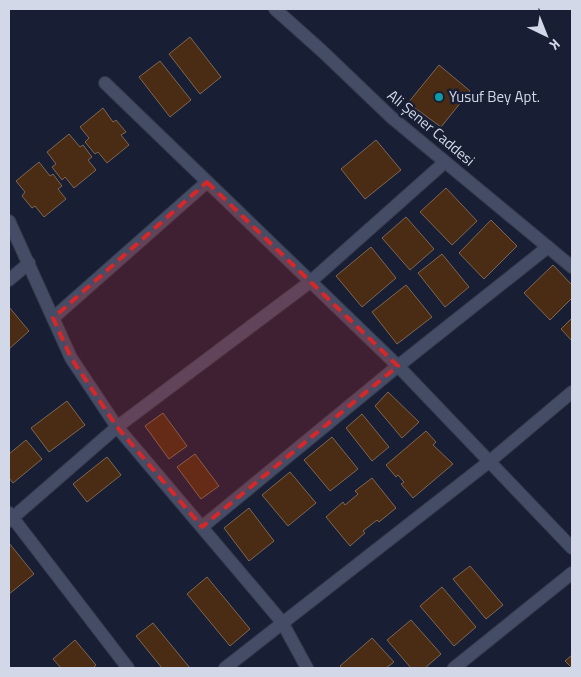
<svg xmlns="http://www.w3.org/2000/svg" width="581" height="677" font-family="'Titillium Web',sans-serif">
  <style>
    .building { fill: #492c13; stroke: #7f6652 }
    .lines { fill: none; stroke-linecap: round; stroke-linejoin: round }
    .minor-casing { stroke: #363a4d; stroke-width: 14 }
    .minor { stroke: #444c66; stroke-width: 12 }
    .marked { fill: #d62828; fill-opacity: 0.2; stroke: #d62828; stroke-width: 4; stroke-dasharray: 10 6; stroke-linejoin: round }
    .culture-dot { fill: #0f9aa8; stroke: #181f35; stroke-width: 2 }
    .labels { text-anchor: middle; stroke-width: 5; stroke-linejoin: round; paint-order: stroke }
    .poi-label { font-size: 15px; fill: #d3d8e8; stroke: #181f35; text-anchor: start }
    .street-label { font-size: 15px; fill: #d3d8e8; stroke: #181f35 }
  </style>
  <rect width="100%" height="100%" fill="#181f35"/>
  <!-- building -->
  <g class="building">
    <polygon points="190,37 221,77 200,94 169,54"/>
    <polygon points="160,61 191,100 170,117 139,77"/>
    <polygon points="439,65 470,91 441,127 408,103"/>
    <polygon points="103,108 113,122 116,120 126,132 121,135 129,145 107,163 98,152 95,154 85,142 89,138 80,127"/>
    <polygon points="69,134 80,147 83,145 92,157 88,160 96,170 74,188 65,177 62,180 52,167 56,164 47,152"/>
    <polygon points="376,140 401,170 365,199 341,169"/>
    <polygon points="39,162 50,176 53,174 62,186 58,189 66,199 44,217 35,206 32,208 22,196 25,192 16,181"/>
    <polygon points="446,188 477,221 452,245 420,212"/>
    <polygon points="406,217 434,249 410,270 382,238"/>
    <polygon points="491,220 517,246 484,279 459,253"/>
    <polygon points="371,247 396,278 362,307 336,276"/>
    <polygon points="442,254 469,287 445,307 418,273"/>
    <polygon points="553,265 572,285 572,298 550,320 524,293"/>
    <polygon points="406,285 432,317 397,344 372,312"/>
    <polygon points="9,307 29,331 9,349"/>
    <polygon points="572,318 572,341 561,329"/>
    <polygon points="388,392 419,422 402,438 375,406"/>
    <polygon points="67,401 85,425 49,452 31,428"/>
    <polygon points="163,413 187,446 169,459 145,426"/>
    <polygon points="362,414 389,447 372,461 346,428"/>
    <polygon points="426,431 436,442 433,445 453,464 413,498 401,484 404,482 398,475 396,477 386,465"/>
    <polygon points="332,437 358,469 330,491 304,460"/>
    <polygon points="26,440 42,459 13,483 9,478 9,454"/>
    <polygon points="195,454 219,486 201,499 177,467"/>
    <polygon points="107,457 121,475 87,502 73,484"/>
    <polygon points="290,472 316,503 288,526 262,495"/>
    <polygon points="372,478 396,508 379,522 377,520 363,531 365,533 350,546 326,517 343,502 345,505 358,494 355,491"/>
    <polygon points="249,508 274,541 249,561 224,528"/>
    <polygon points="9,543 34,574 9,594"/>
    <polygon points="470,566 503,605 486,619 453,579"/>
    <polygon points="207,577 250,629 230,646 187,594"/>
    <polygon points="442,587 476,627 454,646 420,606"/>
    <polygon points="411,620 441,654 425,668 411,668 387,640"/>
    <polygon points="153,623 190,668 162,668 136,636"/>
    <polygon points="372,638 394,662 386,668 342,668 340,666"/>
    <polygon points="75,640 96,665 93,668 61,668 53,659"/>
    <polygon points="572,655 572,668 565,661"/>
  </g>
  <g class="lines">
    <!-- minor casing -->
    <g class="minor-casing">
      <g id="minor">
        <polyline points="275,9 322,51 391,117 572,267"/>
        <polyline points="105,83 398,366 572,548"/>
        <polyline points="9,221 71,358 117,427 282,622 307,668"/>
        <polyline points="9,280 29,263"/>
        <polyline points="53,318 207,182"/>
        <polyline points="9,513 128,668"/>
        <polyline points="9,521 117,427 310,282 445,162"/>
        <polyline points="202,527 398,366 548,247"/>
        <polyline points="225,668 490,461 572,392"/>
        <polyline points="454,668 572,573"/>
      </g>
    </g>
    <!-- minor -->
    <use href="#minor" class="minor"/>
  </g>
  <!-- marked area -->
  <path class="marked" d="M207,182L398,366L202,527L117,427L71,358L53,318Z"/>
  <!-- markers -->
  <circle class="culture-dot" cx="439" cy="97" r="5"/>
  <g class="labels">
    <!-- poi labels -->
    <g class="poi-label">
      <text x="449" y="102">Yusuf Bey Apt.</text>
    </g>
    <!-- street labels -->
    <g class="street-label">
      <text transform="translate(431 128) rotate(40)" y="5">Ali Şener Caddesi</text>
    </g>
  </g>
  <!-- border -->
  <rect width="581" height="677" fill="none" stroke="#d3d8e8" stroke-width="20"/>
  <!-- north arrow -->
  <g transform="translate(546 35) rotate(137)" stroke="#181f35" stroke-width="4" paint-order="stroke">
  <path d="M0-4L9 19L0 12L-9 19Z" fill="#d3d8e8"/>
  <text y="-8" font-size="14" font-weight="bold" text-anchor="middle" fill="#d3d8e8">K</text>
  </g>
</svg>
